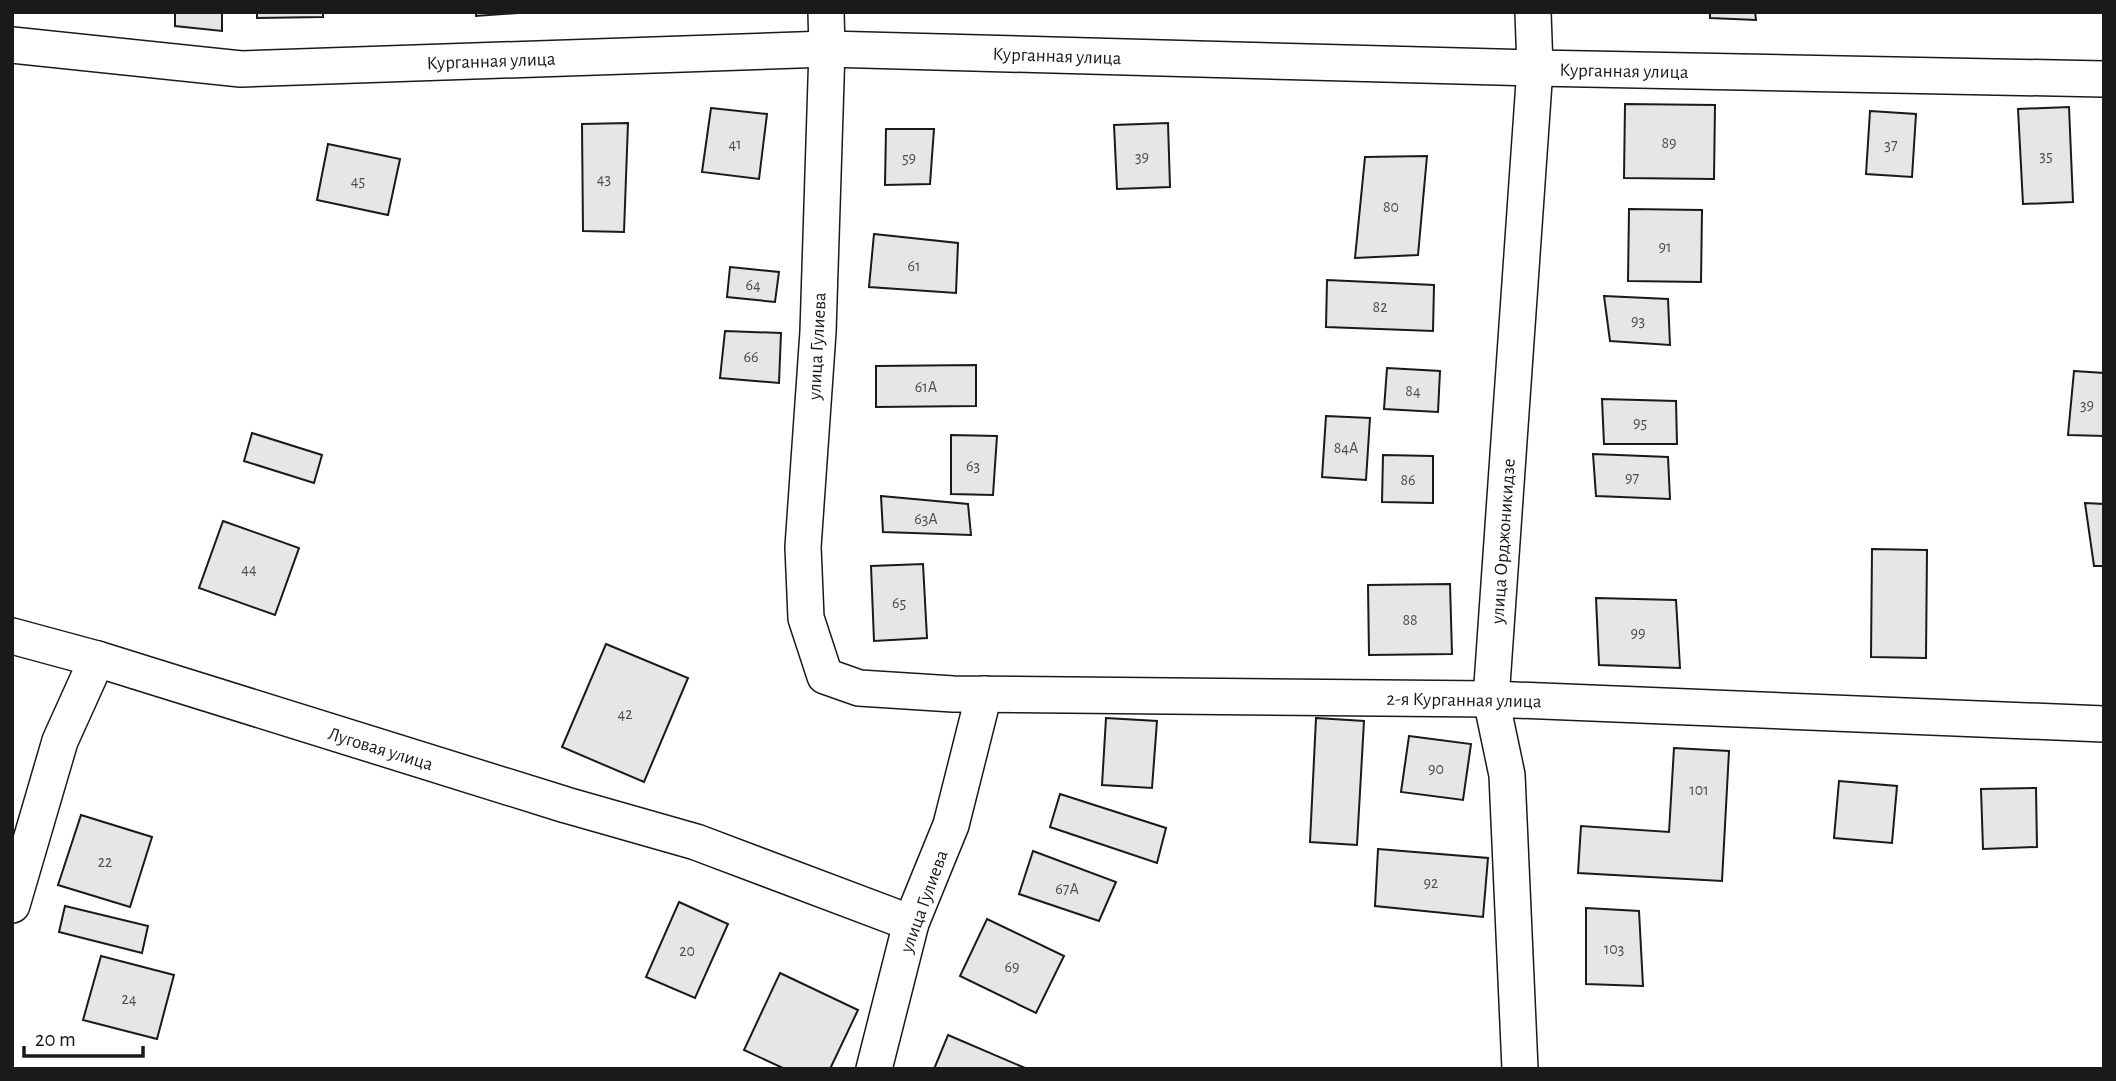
<svg xmlns="http://www.w3.org/2000/svg" width="2116" height="1081" font-family="'Alegreya Sans',sans-serif">
  <style>
    .building { fill: #e6e6e6; stroke: #1a1a1a; stroke-width: 2 }
    .lines { fill: none; stroke-linecap: round; stroke-linejoin: round }
    .street-casing { stroke: #1a1a1a; stroke-width: 38 }
    .street { stroke: #fff; stroke-width: 35 }
    .labels { text-anchor: middle; stroke-width: 5; stroke-linejoin: round; paint-order: stroke }
    .number-label { font-size: 16px; fill: #4d4d4d }
    .street-label { font-size: 19px; fill: #1a1a1a; stroke: #fff }
  </style>
  <rect width="100%" height="100%" fill="#fff"/>
  <!-- building -->
  <g class="building">
    <polygon points="175,12 222,12 222,31 175,26"/>
    <polygon points="257,12 323,12 323,17 257,18"/>
    <polygon points="476,12 517,12 517,13 476,16"/>
    <polygon points="1710,12 1755,12 1756,20 1710,18"/>
    <polygon points="1625,104 1715,105 1714,179 1624,178"/>
    <polygon points="2069,107 2073,202 2023,204 2018,109"/>
    <polygon points="711,108 767,114 759,179 702,172"/>
    <polygon points="1870,111 1916,114 1912,177 1866,174"/>
    <polygon points="628,123 624,232 583,231 582,124"/>
    <polygon points="1168,123 1170,187 1117,189 1114,125"/>
    <polygon points="886,129 934,129 930,184 885,185"/>
    <polygon points="328,144 400,159 388,215 317,200"/>
    <polygon points="1427,156 1418,255 1355,258 1365,157"/>
    <polygon points="1629,209 1702,210 1701,282 1628,281"/>
    <polygon points="874,234 958,243 956,293 869,287"/>
    <polygon points="730,267 779,272 775,302 727,297"/>
    <polygon points="1327,280 1434,285 1433,331 1326,327"/>
    <polygon points="1604,296 1668,299 1670,345 1610,341"/>
    <polygon points="725,331 781,333 779,383 720,378"/>
    <polygon points="976,365 976,406 876,407 876,366"/>
    <polygon points="1387,368 1440,371 1438,412 1384,409"/>
    <polygon points="2074,371 2104,373 2104,436 2068,435"/>
    <polygon points="1602,399 1676,401 1677,444 1604,444"/>
    <polygon points="1326,416 1370,418 1366,480 1322,477"/>
    <polygon points="252,433 322,455 314,483 244,461"/>
    <polygon points="951,435 997,436 993,495 951,494"/>
    <polygon points="1593,454 1668,457 1670,499 1596,496"/>
    <polygon points="1383,455 1433,456 1433,503 1382,502"/>
    <polygon points="881,496 968,504 971,535 883,532"/>
    <polygon points="2085,503 2104,504 2104,566 2094,566"/>
    <polygon points="223,521 299,548 275,615 199,588"/>
    <polygon points="1872,549 1927,550 1926,658 1871,657"/>
    <polygon points="923,564 927,638 874,641 871,566"/>
    <polygon points="1450,584 1452,654 1369,655 1368,585"/>
    <polygon points="1596,598 1676,600 1680,668 1599,665"/>
    <polygon points="606,644 688,678 644,782 562,747"/>
    <polygon points="1106,718 1157,721 1152,788 1102,785"/>
    <polygon points="1316,718 1364,721 1357,845 1310,842"/>
    <polygon points="1409,736 1471,744 1463,800 1401,792"/>
    <polygon points="1674,748 1729,751 1722,881 1578,873 1581,826 1669,832"/>
    <polygon points="1839,781 1897,786 1892,843 1834,838"/>
    <polygon points="2036,788 2037,847 1983,849 1981,789"/>
    <polygon points="1060,794 1166,828 1157,863 1050,827"/>
    <polygon points="81,815 152,837 130,907 58,885"/>
    <polygon points="1378,849 1488,858 1483,917 1375,906"/>
    <polygon points="1033,851 1116,882 1099,921 1019,894"/>
    <polygon points="679,902 728,924 695,998 646,977"/>
    <polygon points="65,906 148,926 142,953 59,932"/>
    <polygon points="1586,908 1639,911 1643,986 1586,984"/>
    <polygon points="987,919 1064,956 1036,1013 960,976"/>
    <polygon points="101,956 174,975 157,1039 83,1020"/>
    <polygon points="780,973 858,1010 830,1069 785,1069 744,1050"/>
    <polygon points="948,1035 1025,1068 1025,1069 934,1069"/>
  </g>
  <g class="lines">
    <!-- street casing -->
    <g class="street-casing">
      <g id="street">
        <polyline points="826,12 827,49 818,332 803,547 806,618 825,676 859,688 953,694 1491,699 2104,724"/>
        <polyline points="12,45 241,69 827,49 1535,68 2104,79"/>
        <polyline points="12,636 97,659 566,805 696,842 911,923"/>
        <polyline points="12,905 60,741 97,659"/>
        <polyline points="874,1069 911,923 951,825 984,694"/>
        <polyline points="1520,1069 1507,775 1491,699 1535,68 1533,12"/>
      </g>
    </g>
    <!-- street -->
    <use href="#street" class="street"/>
  </g>
  <g class="labels">
    <!-- number labels -->
    <g class="number-label">
      <text x="1669" y="148">89</text>
      <text x="735" y="149">41</text>
      <text x="1891" y="150">37</text>
      <text x="2046" y="161">35</text>
      <text x="1142" y="162">39</text>
      <text x="909" y="163">59</text>
      <text x="604" y="184">43</text>
      <text x="358" y="186">45</text>
      <text x="1391" y="212">80</text>
      <text x="1665" y="252">91</text>
      <text x="914" y="271">61</text>
      <text x="753" y="290">64</text>
      <text x="1380" y="312">82</text>
      <text x="1638" y="326">93</text>
      <text x="751" y="362">66</text>
      <text x="926" y="392">61А</text>
      <text x="1413" y="396">84</text>
      <text x="2087" y="410">39</text>
      <text x="1640" y="428">95</text>
      <text x="1346" y="453">84А</text>
      <text x="973" y="471">63</text>
      <text x="1632" y="483">97</text>
      <text x="1408" y="485">86</text>
      <text x="926" y="524">63А</text>
      <text x="249" y="574">44</text>
      <text x="899" y="608">65</text>
      <text x="1410" y="625">88</text>
      <text x="1638" y="638">99</text>
      <text x="625" y="719">42</text>
      <text x="1436" y="774">90</text>
      <text x="1699" y="795">101</text>
      <text x="105" y="867">22</text>
      <text x="1431" y="888">92</text>
      <text x="1067" y="894">67А</text>
      <text x="1614" y="954">103</text>
      <text x="687" y="956">20</text>
      <text x="1012" y="972">69</text>
      <text x="129" y="1004">24</text>
    </g>
    <!-- street labels -->
    <g class="street-label">
      <text transform="translate(1057 55) rotate(2)" y="7">Курганная улица</text>
      <text transform="translate(491 60) rotate(-2)" y="7">Курганная улица</text>
      <text transform="translate(1624 70) rotate(1)" y="7">Курганная улица</text>
      <text transform="translate(816 346) rotate(-87)" y="7">улица Гулиева</text>
      <text transform="translate(1502 541) rotate(-86)" y="7">улица Орджоникидзе</text>
      <text transform="translate(1464 699) rotate(1)" y="7">2-я Курганная улица</text>
      <text transform="translate(381 748) rotate(17)" y="7">Луговая улица</text>
      <text transform="translate(923 901) rotate(-70)" y="7">улица Гулиева</text>
    </g>
  </g>
  <!-- border -->
  <rect width="2116" height="1081" fill="none" stroke="#1a1a1a" stroke-width="28"/>
  <!-- scale -->
  <path d="M24 1046v10h119v-10" fill="none" stroke="#1a1a1a" stroke-width="3.5"/>
  <text x="35" y="1046" font-size="21" fill="#1a1a1a" stroke="#ffffff" stroke-width="5" paint-order="stroke">20 m</text>
</svg>
